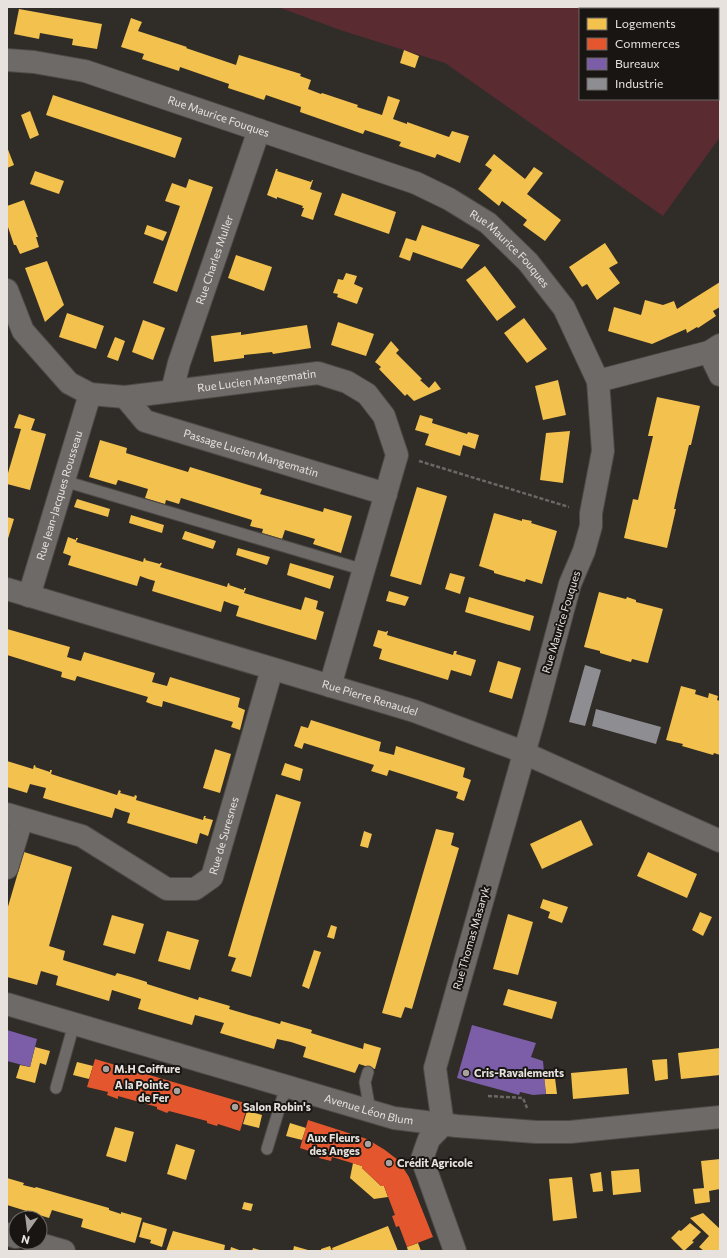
<svg xmlns="http://www.w3.org/2000/svg" width="727" height="1258" font-family="Commissioner,sans-serif">
  <style>
    .green { fill: #5a2b31 }
    .homes { fill: #f2c14e }
    .shops { fill: #e4572e }
    .offices { fill: #7b5ea7 }
    .industry { fill: #8d8d92 }
    .lines { fill: none; stroke-linecap: round; stroke-linejoin: round }
    .service-casing { stroke: #4d4a46; stroke-width: 13 }
    .minor-casing { stroke: #4d4a46; stroke-width: 24 }
    .tertiary-casing { stroke: #4d4a46; stroke-width: 24 }
    .path { stroke: #6a6764; stroke-width: 2.5; stroke-dasharray: 4 2; stroke-linecap: butt }
    .service { stroke: #6d6a68; stroke-width: 11 }
    .minor { stroke: #6d6a68; stroke-width: 22 }
    .tertiary { stroke: #6d6a68; stroke-width: 22 }
    .poi-dot { fill: #a7a29e; stroke: #181512; stroke-width: 1.5 }
    .labels { text-anchor: middle; stroke-width: 4; stroke-linejoin: round; paint-order: stroke }
    .street-label { font-size: 11px; fill: #e7e2dd; stroke: #181512 }
    .poi-label { font-size: 11px; font-weight: bold; fill: #e7e2dd; stroke: #181512; text-anchor: start }
  </style>
  <rect width="100%" height="100%" fill="#302c28"/>
  <!-- green -->
  <polygon class="green" points="278,7 585,7 588,9 580,9 580,99 718,99 718,89 720,90 720,137 663,216 445,63 340,30"/>
  <!-- homes -->
  <g class="homes">
    <polygon points="19,9 102,24 97,49 72,45 73,39 40,33 39,39 14,34"/>
    <polygon points="131,18 142,22 138,31 187,47 186,48 236,65 239,55 301,74 300,76 311,80 308,89 321,94 322,93 358,105 357,107 382,115 388,96 400,100 393,119 407,124 407,122 449,137 452,131 469,136 460,163 437,154 435,158 399,146 401,142 365,130 363,134 300,112 301,107 266,95 264,100 228,88 229,84 180,67 179,71 142,59 144,54 121,47"/>
    <polygon points="404,50 419,56 415,68 400,63"/>
    <polygon points="53,95 182,138 175,158 46,115"/>
    <polygon points="30,111 39,135 30,139 21,115"/>
    <polygon points="7,147 14,165 7,168"/>
    <polygon points="494,154 525,179 534,167 543,173 527,194 561,220 545,241 523,225 527,220 502,201 499,206 478,189 492,170 485,165"/>
    <polygon points="276,169 278,169 277,171 311,182 312,180 313,180 310,189 322,193 313,220 301,216 304,208 302,208 303,206 277,197 277,199 267,195"/>
    <polygon points="35,171 64,181 59,194 30,184"/>
    <polygon points="189,179 213,187 177,292 153,283 180,206 165,201 172,183 186,188"/>
    <polygon points="342,193 396,212 389,234 334,215"/>
    <polygon points="24,200 38,237 36,237 39,247 20,254 16,245 14,245 7,224 7,206"/>
    <polygon points="147,225 167,232 163,241 144,234"/>
    <polygon points="422,225 480,245 462,269 413,252 410,261 399,257 406,238 416,241"/>
    <polygon points="605,243 618,263 609,268 620,283 597,300 587,284 582,287 569,267"/>
    <polygon points="236,255 272,267 264,291 228,278"/>
    <polygon points="47,261 64,305 45,322 25,268"/>
    <polygon points="485,266 516,307 497,321 466,280"/>
    <polygon points="346,273 357,276 354,284 363,288 357,304 337,297 338,294 333,293 338,279 343,280"/>
    <polygon points="720,282 720,307 713,311 716,316 698,328 697,327 687,333 686,329 652,344 608,331 614,307 641,315 645,300 663,305 674,301 677,309"/>
    <polygon points="67,313 104,326 96,349 59,337"/>
    <polygon points="524,318 547,349 527,363 504,333"/>
    <polygon points="143,320 165,328 153,360 132,352"/>
    <polygon points="338,322 374,334 366,356 331,345"/>
    <polygon points="307,325 311,348 273,354 272,352 244,355 244,358 214,362 211,336 241,332 241,335"/>
    <polygon points="115,337 125,341 118,361 107,357"/>
    <polygon points="391,341 399,350 396,353 422,379 420,380 429,388 435,381 441,389 414,401 407,394 405,396 379,369 381,367 375,362"/>
    <polygon points="558,380 566,415 543,420 535,386"/>
    <polygon points="657,397 700,406 691,445 689,445 678,491 674,509 676,509 667,548 624,538 633,499 638,500 653,436 648,436"/>
    <polygon points="19,414 35,419 31,430 46,434 30,490 7,484 7,473 8,473 21,429 14,428"/>
    <polygon points="420,415 433,419 432,423 467,434 468,432 479,435 475,449 463,445 460,456 425,445 429,434 415,430"/>
    <polygon points="570,431 563,483 540,480 546,433"/>
    <polygon points="100,440 127,448 126,453 188,472 190,467 262,489 260,494 323,512 324,508 352,516 341,553 313,544 315,539 285,530 282,539 262,533 263,529 250,526 252,520 181,498 179,504 166,500 165,504 145,498 148,489 118,480 116,485 89,477"/>
    <polygon points="417,487 447,496 421,585 390,576"/>
    <polygon points="77,499 110,509 108,517 74,507"/>
    <polygon points="494,513 522,521 522,519 532,521 531,523 557,531 542,584 526,579 525,582 494,573 494,571 479,566"/>
    <polygon points="131,515 164,525 162,533 129,523"/>
    <polygon points="7,517 14,519 7,542"/>
    <polygon points="185,531 216,541 213,549 182,539"/>
    <polygon points="68,537 76,540 76,538 78,538 76,542 143,562 144,558 146,559 145,560 160,564 160,563 162,563 160,567 227,587 228,583 230,584 229,585 244,590 244,588 246,588 244,593 301,610 305,597 318,601 316,609 324,612 316,640 236,616 239,606 232,604 224,601 221,612 152,591 155,581 148,579 140,576 137,586 68,565 71,556 63,553"/>
    <polygon points="238,548 270,557 267,565 236,555"/>
    <polygon points="290,563 334,576 330,589 287,575"/>
    <polygon points="450,573 465,577 460,594 445,589"/>
    <polygon points="389,591 409,597 405,606 386,601"/>
    <polygon points="599,592 626,599 627,597 636,600 636,602 663,609 648,663 632,659 631,662 627,661 600,653 600,651 584,647"/>
    <polygon points="469,597 534,616 530,631 465,612"/>
    <polygon points="7,629 70,647 67,657 81,661 84,652 155,673 152,682 167,686 170,677 240,698 238,707 245,710 240,730 231,727 233,722 163,701 162,707 154,705 146,702 148,697 77,676 75,681 61,677 62,672 7,655"/>
    <polygon points="378,630 386,632 387,631 388,631 387,635 453,655 454,651 457,651 456,654 476,660 471,676 451,670 448,680 379,659 382,649 373,646"/>
    <polygon points="498,661 521,668 512,699 489,692"/>
    <polygon points="681,686 696,690 695,694 708,698 709,693 718,696 717,700 720,701 720,755 714,753 713,755 682,746 683,744 666,740"/>
    <polygon points="311,720 381,742 379,751 394,755 396,746 465,768 463,777 471,780 464,801 456,798 458,792 424,781 389,770 387,776 371,771 374,765 304,743 302,749 294,746 301,726 308,728"/>
    <polygon points="215,749 231,754 220,793 203,788"/>
    <polygon points="7,761 33,769 34,765 36,766 35,767 50,772 50,770 52,770 51,774 117,795 119,790 121,791 120,793 134,797 135,795 137,796 136,800 203,820 204,816 206,816 205,818 213,820 208,836 200,833 197,844 127,823 130,813 123,811 115,808 112,818 43,798 46,788 30,784 27,793 7,787"/>
    <polygon points="285,763 303,769 300,781 281,775"/>
    <polygon points="276,794 301,802 251,977 231,971 236,958 228,956"/>
    <polygon points="581,820 593,845 542,869 530,844"/>
    <polygon points="436,829 454,833 451,845 459,848 412,1009 405,1007 401,1018 382,1013"/>
    <polygon points="364,831 372,834 368,848 360,846"/>
    <polygon points="24,852 72,867 49,946 65,951 63,960 115,976 117,973 131,977 147,982 147,984 198,1000 199,997 230,1006 229,1009 280,1024 281,1021 312,1030 311,1033 363,1049 364,1043 381,1048 375,1069 359,1064 355,1073 303,1057 306,1047 291,1042 277,1039 274,1049 220,1033 224,1023 195,1015 192,1025 138,1009 141,999 112,990 109,1001 56,985 58,976 41,971 37,985 7,977 7,910"/>
    <polygon points="648,852 697,874 687,898 637,876"/>
    <polygon points="543,899 568,907 562,923 548,918 550,912 540,908"/>
    <polygon points="700,912 712,917 703,936 692,930"/>
    <polygon points="508,914 533,922 518,975 493,969"/>
    <polygon points="112,915 144,924 135,954 103,945"/>
    <polygon points="331,925 337,927 334,939 327,937"/>
    <polygon points="167,931 199,940 190,970 158,961"/>
    <polygon points="314,950 321,952 309,989 302,986"/>
    <polygon points="508,989 557,1002 552,1019 503,1005"/>
    <polygon points="35,1047 50,1051 46,1065 40,1063 35,1083 16,1078 20,1065 30,1067"/>
    <polygon points="720,1048 720,1075 681,1079 678,1053"/>
    <polygon points="667,1059 668,1079 655,1081 652,1060"/>
    <polygon points="77,1062 93,1066 89,1079 73,1075"/>
    <polygon points="627,1068 629,1094 573,1099 571,1073"/>
    <polygon points="555,1078 557,1094 546,1094 544,1079"/>
    <polygon points="247,1111 262,1115 259,1128 243,1124"/>
    <polygon points="290,1123 306,1128 302,1140 286,1136"/>
    <polygon points="115,1127 134,1132 126,1162 106,1156"/>
    <polygon points="176,1144 195,1150 186,1180 167,1174"/>
    <polygon points="720,1159 720,1189 709,1191 710,1202 695,1204 693,1189 704,1188 701,1161"/>
    <polygon points="353,1163 362,1166 362,1168 381,1186 384,1186 388,1197 374,1199 350,1178"/>
    <polygon points="639,1169 641,1192 613,1195 611,1171"/>
    <polygon points="601,1172 603,1191 593,1192 590,1174"/>
    <polygon points="572,1177 577,1218 553,1221 549,1179"/>
    <polygon points="7,1178 24,1183 23,1185 35,1188 36,1187 109,1208 109,1210 121,1214 121,1212 142,1218 135,1243 81,1227 83,1219 52,1210 49,1218 7,1205"/>
    <polygon points="244,1202 253,1204 251,1211 242,1209"/>
    <polygon points="703,1213 720,1229 720,1251 704,1251 699,1247 709,1236 690,1218"/>
    <polygon points="143,1222 167,1229 162,1247 150,1243 151,1240 139,1237"/>
    <polygon points="690,1223 701,1232 692,1241 694,1242 684,1251 671,1238 679,1230 681,1231"/>
    <polygon points="388,1226 398,1251 333,1251 332,1248"/>
    <polygon points="173,1231 225,1245 224,1251 166,1251"/>
    <polygon points="418,1243 421,1251 408,1251 407,1247"/>
    <polygon points="294,1246 308,1250 308,1251 293,1251"/>
    <polygon points="330,1246 332,1251 321,1251 321,1249"/>
    <polygon points="231,1247 242,1251 230,1251"/>
    <polygon points="253,1248 263,1251 252,1251"/>
  </g>
  <!-- shops -->
  <g class="shops">
    <polygon points="95,1059 248,1104 240,1131 218,1124 217,1126 207,1123 207,1121 169,1111 167,1113 157,1109 157,1107 118,1096 118,1099 107,1095 108,1092 87,1087"/>
    <polygon points="308,1120 367,1139 385,1150 398,1160 409,1177 433,1237 407,1247 399,1226 396,1227 392,1216 395,1215 384,1186 381,1186 362,1168 362,1166 332,1157 331,1161 319,1158 321,1155 300,1148"/>
  </g>
  <!-- offices -->
  <g class="offices">
    <polygon points="472,1025 536,1043 531,1057 543,1061 546,1094 533,1095 520,1092 519,1095 457,1078"/>
    <polygon points="7,1030 37,1039 30,1067 7,1061"/>
  </g>
  <!-- industry -->
  <g class="industry">
    <polygon points="585,665 601,670 585,726 569,722"/>
    <polygon points="596,709 661,727 656,744 592,726"/>
  </g>
  <g class="lines">
    <!-- service casing -->
    <g class="service-casing">
      <g id="service">
        <polyline points="594,7 597,9"/>
        <polyline points="718,81 720,82"/>
        <polyline points="64,481 364,570"/>
        <polyline points="368,1072 365,1082 370,1111"/>
        <polyline points="56,1088 74,1024"/>
        <polyline points="267,1149 286,1086"/>
      </g>
    </g>
    <!-- minor casing -->
    <g class="minor-casing">
      <g id="minor">
        <path id="s1" d="M7,60L34,62L85,71L259,130L416,183L449,199L488,223L528,262L564,308L598,381L603,451L591,513V526L584,551L570,584L535,715L435,1068L443,1125L429,1139L422,1159L455,1251"/>
        <path id="s2" d="M7,290L23,331L69,383L90,394L125,397L318,373L347,382L367,394L384,416L397,455L330,686"/>
        <polyline points="709,352 720,375"/>
        <polyline points="598,381 709,352 720,345"/>
        <path id="s3" d="M172,391L179,363L259,130"/>
        <path id="s4" d="M125,397L145,421L386,494"/>
        <path id="s5" d="M7,589L414,711L513,748L720,841"/>
        <path id="s6" d="M29,596L90,394"/>
        <path id="s7" d="M7,814L82,836L167,889H195L212,877L272,669"/>
        <polyline points="7,868 22,819"/>
        <polyline points="7,1234 16,1237"/>
        <polyline points="33,1242 64,1251"/>
      </g>
    </g>
    <!-- tertiary casing -->
    <g class="tertiary-casing">
      <g id="tertiary">
        <path id="s8" d="M7,1004L394,1118L457,1126L536,1132H570L720,1117"/>
      </g>
    </g>
    <!-- path -->
    <g class="path">
      <polyline points="419,461 569,507"/>
      <polyline points="488,1096 523,1098 527,1108"/>
    </g>
    <!-- service -->
    <use href="#service" class="service"/>
    <!-- minor -->
    <use href="#minor" class="minor"/>
    <!-- tertiary -->
    <use href="#tertiary" class="tertiary"/>
  </g>
  <!-- markers -->
  <g class="poi-dot">
    <circle cx="106" cy="1069" r="4"/>
    <circle cx="466" cy="1073" r="4"/>
    <circle cx="177" cy="1091" r="4"/>
    <circle cx="235" cy="1107" r="4"/>
    <circle cx="368" cy="1144" r="4"/>
    <circle cx="389" cy="1163" r="4"/>
  </g>
  <g class="labels">
    <!-- street labels -->
    <g class="street-label">
      <text dy="4" stroke="none"><textPath href="#s1" startOffset="220">Rue Maurice Fouques</textPath></text>
      <text dy="4" stroke="none"><textPath href="#s1" startOffset="544">Rue Maurice Fouques</textPath></text>
      <text dy="4" stroke="none"><textPath href="#s3" startOffset="138">Rue Charles Muller</textPath></text>
      <text dy="4" stroke="none"><textPath href="#s2" startOffset="305">Rue Lucien Mangematin</textPath></text>
      <text dy="4" stroke="none"><textPath href="#s4" startOffset="142">Passage Lucien Mangematin</textPath></text>
      <text dy="4" stroke="none"><textPath href="#s6" startOffset="105">Rue Jean-Jacques Rousseau</textPath></text>
      <text transform="translate(561 622) rotate(-73)" y="4">Rue Maurice Fouques</text>
      <text dy="4" stroke="none"><textPath href="#s5" startOffset="379">Rue Pierre Renaudel</textPath></text>
      <text dy="4" stroke="none"><textPath href="#s7" startOffset="270">Rue de Suresnes</textPath></text>
      <text transform="translate(471 938) rotate(-74)" y="4">Rue Thomas Masaryk</text>
      <text dy="4" stroke="none"><textPath href="#s8" startOffset="377">Avenue Léon Blum</textPath></text>
    </g>
    <!-- poi labels -->
    <g class="poi-label">
      <text x="114" y="1073">M.H Coiffure</text>
      <text x="474" y="1077">Cris-Ravalements</text>
      <text x="169" y="1089" text-anchor="end">A la Pointe<tspan x="169" dy="13">de Fer</tspan></text>
      <text x="243" y="1111">Salon Robin's</text>
      <text x="360" y="1142" text-anchor="end">Aux Fleurs<tspan x="360" dy="13">des Anges</tspan></text>
      <text x="397" y="1167">Crédit Agricole</text>
    </g>
  </g>
  <!-- border -->
  <rect width="727" height="1258" fill="none" stroke="#e7e2dd" stroke-width="16"/>
  <!-- legend -->
  <rect x="579" y="8" width="140" height="92" fill="#181512" stroke="#6b6763"/>
  <rect x="587" y="18" width="20" height="12" fill="#f2c14e" stroke="#6b6763"/>
  <text x="615" y="28" font-size="12" fill="#e7e2dd">Logements</text>
  <rect x="587" y="38" width="20" height="12" fill="#e4572e" stroke="#6b6763"/>
  <text x="615" y="48" font-size="12" fill="#e7e2dd">Commerces</text>
  <rect x="587" y="58" width="20" height="12" fill="#7b5ea7" stroke="#6b6763"/>
  <text x="615" y="68" font-size="12" fill="#e7e2dd">Bureaux</text>
  <rect x="587" y="78" width="20" height="12" fill="#8d8d92" stroke="#6b6763"/>
  <text x="615" y="88" font-size="12" fill="#e7e2dd">Industrie</text>
  <!-- north arrow -->
  <g transform="translate(28 1230) rotate(194)"><circle r="19" fill="#181512" stroke="#6b6763"/>
  <path d="M0-3L7 15L0 10L-7 15Z" fill="#a7a29e"/>
  <text y="-6" font-size="11" font-weight="bold" text-anchor="middle" fill="#e7e2dd">N</text>
  </g>
</svg>
